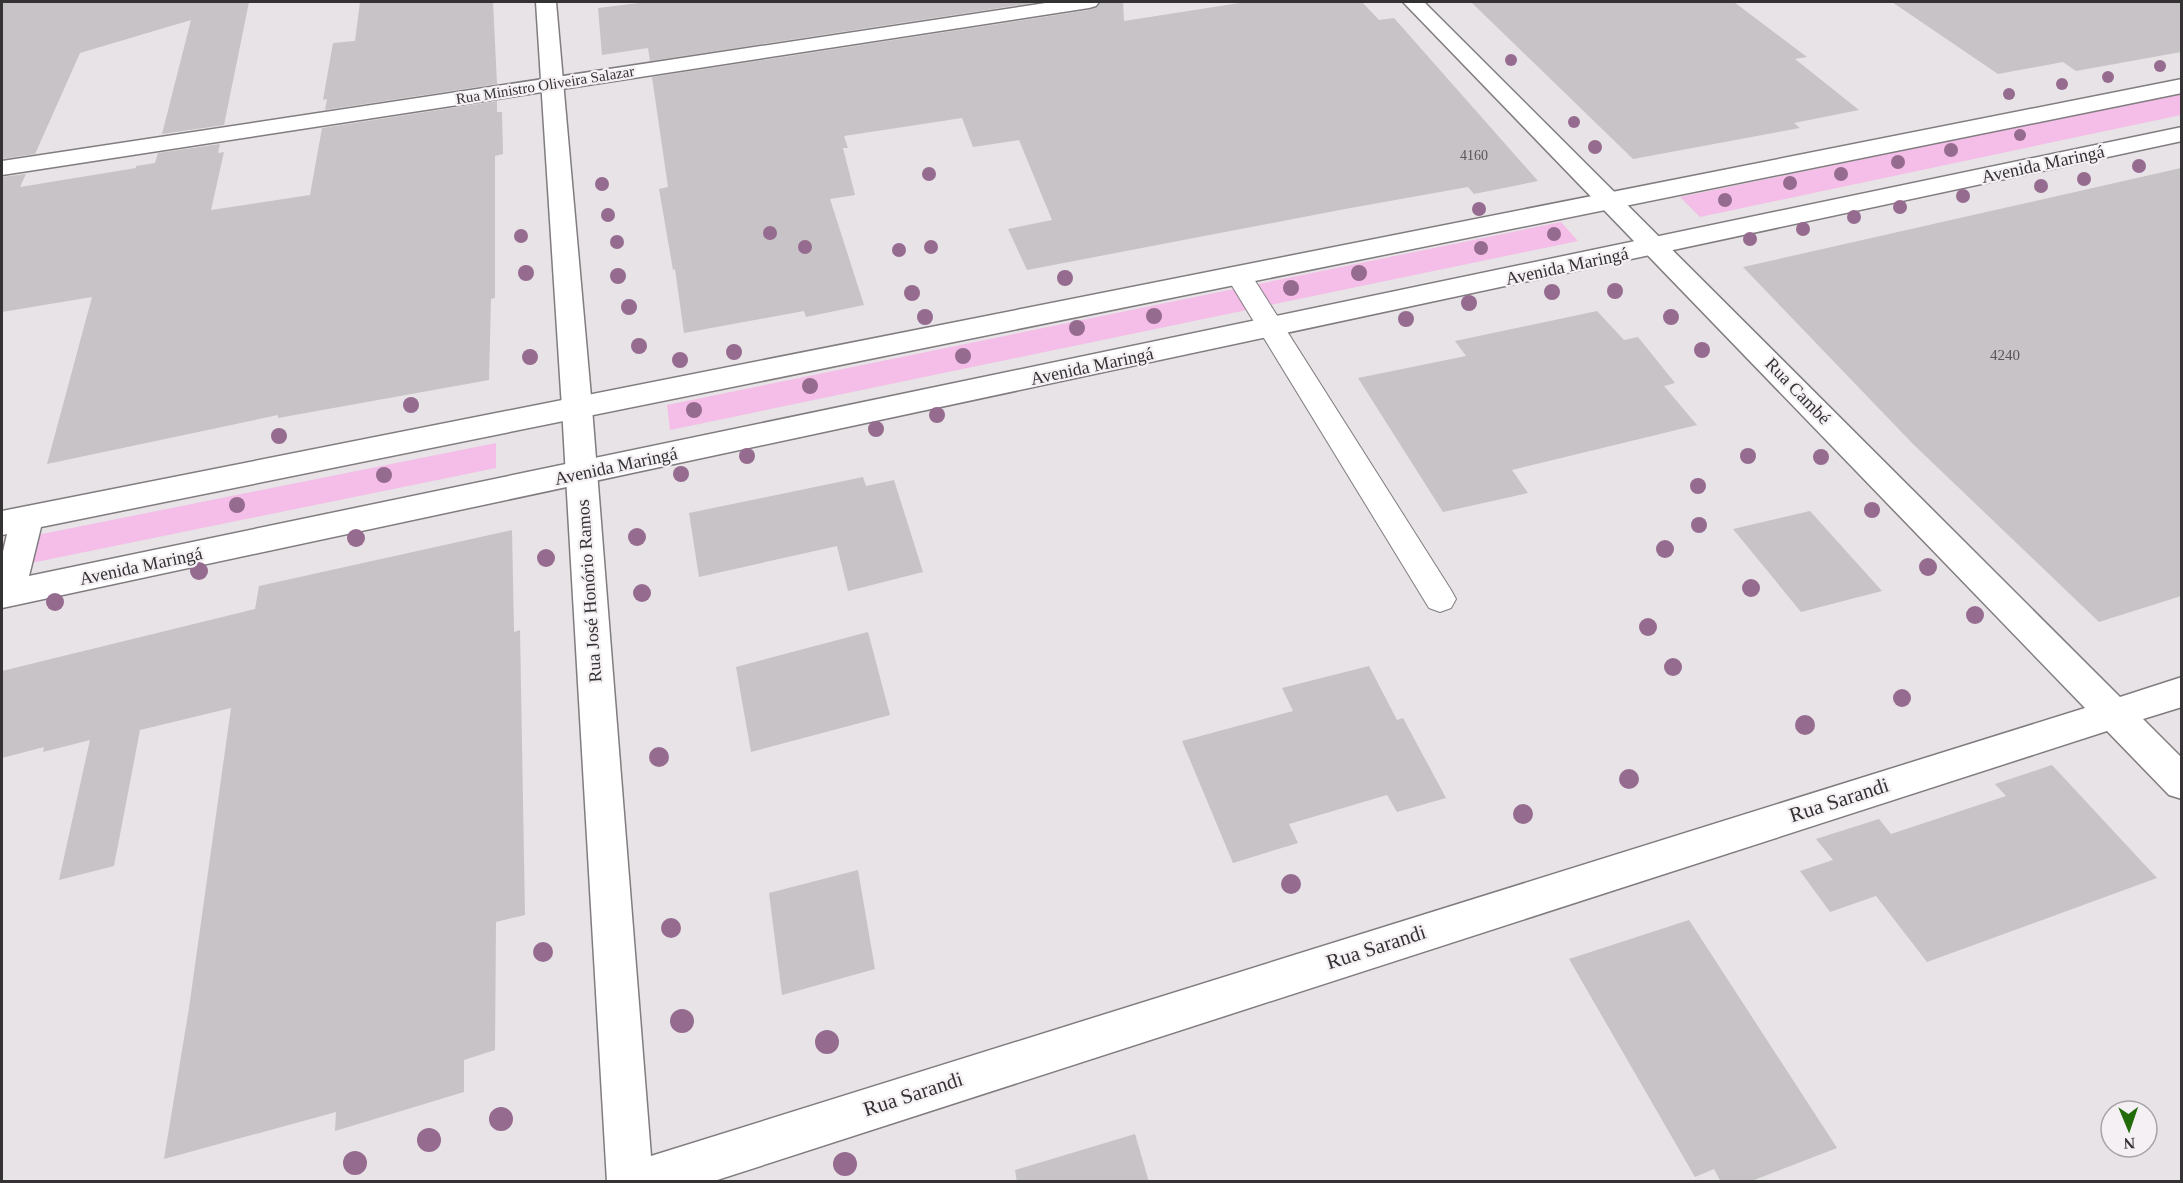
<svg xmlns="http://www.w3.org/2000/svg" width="2183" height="1183" font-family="'Times New Roman',serif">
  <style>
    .green { fill: #f4bee8 }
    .building { fill: #c7c3c6 }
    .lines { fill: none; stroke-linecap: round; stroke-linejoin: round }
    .lane-casing { stroke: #807c7f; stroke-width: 2 }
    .street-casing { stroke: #807c7f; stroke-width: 3 }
    .secondary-casing { stroke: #807c7f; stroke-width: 3 }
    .lane { fill: #fff; fill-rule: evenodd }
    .street { fill: #fff; fill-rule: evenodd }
    .secondary { fill: #fff; fill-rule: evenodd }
    .tree { fill: #966b90 }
    .labels { text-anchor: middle; stroke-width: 4.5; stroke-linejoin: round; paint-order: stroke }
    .far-number-label { font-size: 14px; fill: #595658 }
    .far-street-label { font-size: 15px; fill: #343233; stroke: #f4f0f3 }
    .number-label { font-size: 15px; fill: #595658 }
    .street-label { font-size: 18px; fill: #343233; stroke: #f4f0f3 }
    .near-street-label { font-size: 21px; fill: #343233; stroke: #f4f0f3 }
  </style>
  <rect width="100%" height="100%" fill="#e7e3e6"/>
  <!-- green -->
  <g class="green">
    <polygon points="2181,93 2181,115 1700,217 1680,197"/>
    <polygon points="1561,222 1578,241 670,430 667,405"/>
    <polygon points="496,443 496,468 2,569 2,542"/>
  </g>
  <!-- building -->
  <g class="building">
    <polygon points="2,2 249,2 224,125 162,134 191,20 80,53 35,154 2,159"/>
    <polygon points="360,2 493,2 497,84 325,110 327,99 323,100 333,43 355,41"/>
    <polygon points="647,2 1040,2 650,61 648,48 602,55 598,8"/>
    <polygon points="1101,2 1123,2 1124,21 1246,2 1362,2 1379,20 1394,18 1538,181 1474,194 1468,187 1345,209 1027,270 1008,229 1052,220 1019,140 973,147 962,118 844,136 848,148 843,148 855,195 830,199 864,305 806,317 804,311 684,333 675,269 673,270 659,189 668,187 652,77 1089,10 1098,7"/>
    <polygon points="1471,2 1734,2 1807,57 1795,59 1859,110 1794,123 1800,128 1633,159"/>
    <polygon points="1892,2 2181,2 2181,52 2076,71 2063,62 1998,74"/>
    <polygon points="497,101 497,112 502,112 503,154 495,156 495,298 491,299 489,380 278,418 278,415 47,464 92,297 2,312 2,177 26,174 20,187 136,168 136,166 155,163 158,153 220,144 218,153 224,152 211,210 310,195 322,128"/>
    <polygon points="2181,168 2181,596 2099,622 1912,443 1743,267"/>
    <polygon points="1597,311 1624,340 1638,337 1675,383 1664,386 1697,425 1512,470 1528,493 1443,512 1358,378 1466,356 1455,341"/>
    <polygon points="863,477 866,486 894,480 923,572 848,591 837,546 699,577 689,513"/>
    <polygon points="1810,511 1882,591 1801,612 1733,529"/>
    <polygon points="512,530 514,632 520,630 525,915 496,922 495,1050 464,1060 464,1092 335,1131 336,1112 164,1159 189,1008 231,708 140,730 114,866 59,880 90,740 43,752 44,747 2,758 2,671 255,609 259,586"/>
    <polygon points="868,632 890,715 751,752 736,667"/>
    <polygon points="1369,666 1397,720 1403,718 1446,798 1397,812 1387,795 1289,824 1298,843 1233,863 1182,741 1293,711 1282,688"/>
    <polygon points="2052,765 2157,878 1927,962 1876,896 1830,912 1800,871 1833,860 1816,839 1879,819 1891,834 2006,796 1995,784"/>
    <polygon points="858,870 875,969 782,995 769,893"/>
    <polygon points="1689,920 1837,1148 1749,1182 1721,1182 1714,1169 1695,1177 1569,959"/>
    <polygon points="1135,1134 1149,1182 1017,1182 1015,1170"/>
  </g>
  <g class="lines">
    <!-- lane casing -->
    <g class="lane-casing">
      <polygon id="lane" points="1239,268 1248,270 1252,276 1451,590 1456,599 1451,608 1440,612 1429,608 1226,276 1230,270"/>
    </g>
    <!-- street casing -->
    <g class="street-casing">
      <polygon id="street" points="536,2 556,2 592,408 651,1156 2085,708 1403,2 1424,2 2120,697 2182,677 2182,707 2143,719 2182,758 2182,799 2169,795 2107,731 711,1182 607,1182 562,408"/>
    </g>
    <!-- secondary casing -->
    <g class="secondary-casing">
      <g id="secondary">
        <polygon points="1052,2 1099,2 1096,6 1089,8 2,175 2,161"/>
        <polygon points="2182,79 2182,93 41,527 29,576 2182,127 2182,141 2,608 2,556 7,534 2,535 2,511"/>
      </g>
    </g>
    <!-- lane -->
    <use href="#lane" class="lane"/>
    <!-- street -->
    <use href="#street" class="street"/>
    <!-- secondary -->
    <use href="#secondary" class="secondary"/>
  </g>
  <!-- trees -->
  <g class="tree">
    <circle cx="1511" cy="60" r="6"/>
    <circle cx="2160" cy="66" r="6"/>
    <circle cx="2108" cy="77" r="6"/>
    <circle cx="2062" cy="84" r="6"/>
    <circle cx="2009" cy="94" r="6"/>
    <circle cx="1574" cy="122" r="6"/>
    <circle cx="2020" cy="135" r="6"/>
    <circle cx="1595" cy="147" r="7"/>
    <circle cx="1951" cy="150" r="7"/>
    <circle cx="1898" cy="162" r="7"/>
    <circle cx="2139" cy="166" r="7"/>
    <circle cx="929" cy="174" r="7"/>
    <circle cx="1841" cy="174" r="7"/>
    <circle cx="2084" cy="179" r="7"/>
    <circle cx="1790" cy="183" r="7"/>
    <circle cx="602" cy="184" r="7"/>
    <circle cx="2041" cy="186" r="7"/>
    <circle cx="1963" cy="196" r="7"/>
    <circle cx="1725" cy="200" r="7"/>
    <circle cx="1900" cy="207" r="7"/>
    <circle cx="1479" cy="209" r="7"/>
    <circle cx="608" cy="215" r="7"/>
    <circle cx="1854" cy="217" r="7"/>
    <circle cx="1803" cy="229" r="7"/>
    <circle cx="770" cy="233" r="7"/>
    <circle cx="1554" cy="234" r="7"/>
    <circle cx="521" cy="236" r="7"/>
    <circle cx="1750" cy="239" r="7"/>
    <circle cx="617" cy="242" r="7"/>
    <circle cx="805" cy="247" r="7"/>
    <circle cx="931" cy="247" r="7"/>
    <circle cx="1481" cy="248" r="7"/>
    <circle cx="899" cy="250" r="7"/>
    <circle cx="526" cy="273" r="8"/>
    <circle cx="1359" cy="273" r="8"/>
    <circle cx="618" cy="276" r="8"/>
    <circle cx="1065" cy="278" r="8"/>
    <circle cx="1291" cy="288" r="8"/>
    <circle cx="1615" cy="291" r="8"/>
    <circle cx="1552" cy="292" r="8"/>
    <circle cx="912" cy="293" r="8"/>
    <circle cx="1469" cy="303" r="8"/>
    <circle cx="629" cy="307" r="8"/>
    <circle cx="1154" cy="316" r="8"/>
    <circle cx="925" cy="317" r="8"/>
    <circle cx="1671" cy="317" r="8"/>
    <circle cx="1406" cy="319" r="8"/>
    <circle cx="1077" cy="328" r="8"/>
    <circle cx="639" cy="346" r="8"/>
    <circle cx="1702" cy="350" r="8"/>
    <circle cx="734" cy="352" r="8"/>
    <circle cx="963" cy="356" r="8"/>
    <circle cx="530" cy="357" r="8"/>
    <circle cx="680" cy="360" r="8"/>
    <circle cx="810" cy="386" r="8"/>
    <circle cx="411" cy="405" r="8"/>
    <circle cx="694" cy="410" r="8"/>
    <circle cx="937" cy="415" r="8"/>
    <circle cx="876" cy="429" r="8"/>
    <circle cx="279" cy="436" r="8"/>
    <circle cx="747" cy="456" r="8"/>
    <circle cx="1748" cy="456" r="8"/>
    <circle cx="1821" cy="457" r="8"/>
    <circle cx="681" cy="474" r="8"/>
    <circle cx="384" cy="475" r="8"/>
    <circle cx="1698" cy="486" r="8"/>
    <circle cx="237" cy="505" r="8"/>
    <circle cx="1872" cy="510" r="8"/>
    <circle cx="1699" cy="525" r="8"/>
    <circle cx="637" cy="537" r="9"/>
    <circle cx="356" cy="538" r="9"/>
    <circle cx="1665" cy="549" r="9"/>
    <circle cx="546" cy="558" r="9"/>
    <circle cx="1928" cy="567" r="9"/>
    <circle cx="199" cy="571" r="9"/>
    <circle cx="1751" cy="588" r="9"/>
    <circle cx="642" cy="593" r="9"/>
    <circle cx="55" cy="602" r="9"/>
    <circle cx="1975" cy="615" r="9"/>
    <circle cx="1648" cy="627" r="9"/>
    <circle cx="1673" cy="667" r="9"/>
    <circle cx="1902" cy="698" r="9"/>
    <circle cx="1805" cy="725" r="10"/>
    <circle cx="659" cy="757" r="10"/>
    <circle cx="1629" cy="779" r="10"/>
    <circle cx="1523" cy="814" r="10"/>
    <circle cx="1291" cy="884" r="10"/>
    <circle cx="671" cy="928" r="10"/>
    <circle cx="543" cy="952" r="10"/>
    <circle cx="682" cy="1021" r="12"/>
    <circle cx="827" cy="1042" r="12"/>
    <circle cx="501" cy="1119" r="12"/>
    <circle cx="429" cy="1140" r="12"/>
    <circle cx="355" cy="1163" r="12"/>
    <circle cx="845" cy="1164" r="12"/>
  </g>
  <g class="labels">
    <!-- far-number labels -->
    <g class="far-number-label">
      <text x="1474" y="160">4160</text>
    </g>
    <!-- far-street labels -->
    <g class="far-street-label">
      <text transform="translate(545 85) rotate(-9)" y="5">Rua Ministro Oliveira Salazar</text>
    </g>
    <!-- number labels -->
    <g class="number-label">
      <text x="2005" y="360">4240</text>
    </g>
    <!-- street labels -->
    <g class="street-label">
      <text transform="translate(2043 164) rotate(-12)" y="6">Avenida Maringá</text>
      <text transform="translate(1567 266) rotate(-12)" y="6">Avenida Maringá</text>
      <text transform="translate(1092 366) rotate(-12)" y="6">Avenida Maringá</text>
      <text transform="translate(1798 391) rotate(46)" y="6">Rua Cambé</text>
      <text transform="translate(616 466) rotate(-12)" y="6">Avenida Maringá</text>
      <text transform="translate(141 566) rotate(-12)" y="6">Avenida Maringá</text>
      <text transform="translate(589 591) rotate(-94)" y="6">Rua José Honório Ramos</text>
    </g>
    <!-- near-street labels -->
    <g class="near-street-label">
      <text transform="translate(1839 800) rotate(-18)" y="7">Rua Sarandi</text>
      <text transform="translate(1376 947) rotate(-18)" y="7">Rua Sarandi</text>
      <text transform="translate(913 1094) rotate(-18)" y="7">Rua Sarandi</text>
    </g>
  </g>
  <!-- border -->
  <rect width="2183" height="1183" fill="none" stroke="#343233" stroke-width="6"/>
  <!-- north arrow -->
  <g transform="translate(2129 1129) rotate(178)"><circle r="28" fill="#f4f0f3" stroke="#a7a4a6" stroke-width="1.5"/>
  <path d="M0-4.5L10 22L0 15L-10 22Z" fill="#216b09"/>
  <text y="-9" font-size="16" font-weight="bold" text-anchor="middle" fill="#343233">N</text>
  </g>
</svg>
